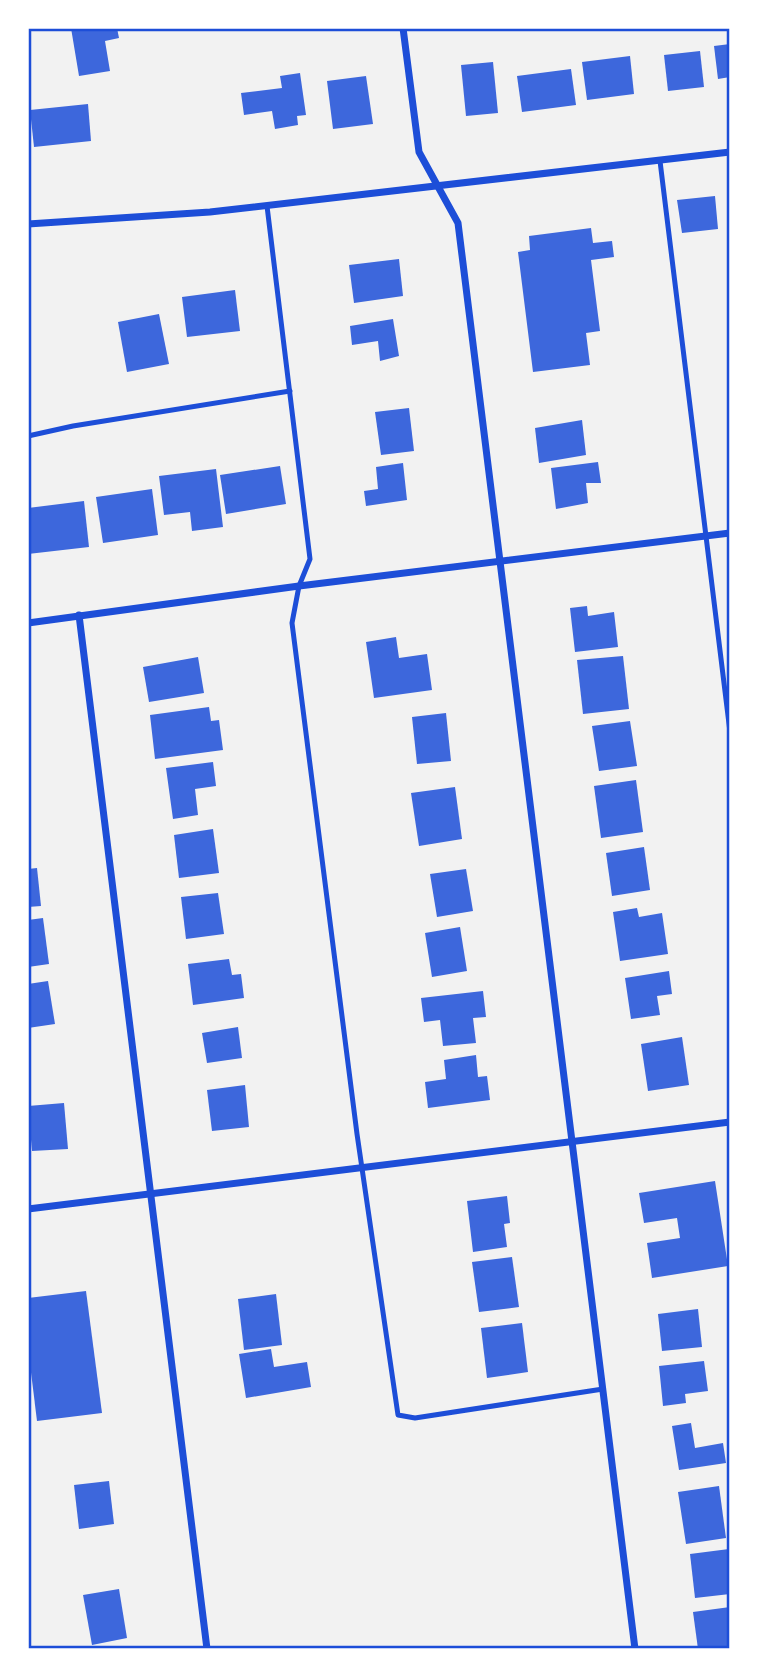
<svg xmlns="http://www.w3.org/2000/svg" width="758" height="1677" font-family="Bitter,serif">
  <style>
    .building { fill: #3d67dc }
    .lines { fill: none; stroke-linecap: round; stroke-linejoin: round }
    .service { stroke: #1d4ed8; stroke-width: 5 }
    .minor { stroke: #1d4ed8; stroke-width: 7 }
    .neatline { fill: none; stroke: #1d4ed8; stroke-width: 2.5 }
  </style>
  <rect width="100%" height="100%" fill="#f2f2f2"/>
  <!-- building -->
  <g class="building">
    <polygon points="71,28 117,28 119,38 105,41 110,71 79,76"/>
    <polygon points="730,44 730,77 718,79 714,46"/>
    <polygon points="700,51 704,87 668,91 664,55"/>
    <polygon points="630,56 634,94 587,100 582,62"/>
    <polygon points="493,62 498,113 466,116 461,65"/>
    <polygon points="571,69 576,105 522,112 517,76"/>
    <polygon points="300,73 306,115 297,116 298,125 275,129 272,111 244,115 241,93 282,88 280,76"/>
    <polygon points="366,76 373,124 333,129 327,81"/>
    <polygon points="88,104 91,141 34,147 30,110"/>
    <polygon points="715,196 718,229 682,233 677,200"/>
    <polygon points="591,228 593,243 612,241 614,257 591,260 600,331 586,333 590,365 533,372 518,252 530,250 529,236"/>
    <polygon points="399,259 403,296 354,303 349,265"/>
    <polygon points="235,290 240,331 187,337 182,297"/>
    <polygon points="159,314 169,364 127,372 118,322"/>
    <polygon points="393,319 399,356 380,361 378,341 352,345 350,326"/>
    <polygon points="409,408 414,451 381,455 375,412"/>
    <polygon points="582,420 586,455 539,463 535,428"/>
    <polygon points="598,462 601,483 586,483 588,503 556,509 551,468"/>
    <polygon points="403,463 407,500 366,506 364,491 378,489 376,467"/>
    <polygon points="280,466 286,504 226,514 220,475"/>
    <polygon points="216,469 223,527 192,531 190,512 164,515 159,476"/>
    <polygon points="152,489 158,535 103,543 96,497"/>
    <polygon points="84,501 89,547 28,554 28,508"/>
    <polygon points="587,606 588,616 614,612 618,647 575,652 570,608"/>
    <polygon points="396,637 399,658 427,654 432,690 374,698 366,642"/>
    <polygon points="623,656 629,709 583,714 577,660"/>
    <polygon points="198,657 204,693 149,702 143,667"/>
    <polygon points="209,707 211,721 219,720 223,750 155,759 150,715"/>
    <polygon points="446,713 451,761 417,764 412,717"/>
    <polygon points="630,721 637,766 599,771 592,726"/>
    <polygon points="213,762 216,786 195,789 198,815 173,819 166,768"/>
    <polygon points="636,780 643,832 601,838 594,786"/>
    <polygon points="455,787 462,839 419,846 411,793"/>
    <polygon points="213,829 219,873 179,878 174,835"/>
    <polygon points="644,847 650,890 612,896 606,853"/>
    <polygon points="37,868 41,906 28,907 28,869"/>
    <polygon points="466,869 473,911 437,917 430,874"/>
    <polygon points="218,893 224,934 186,939 181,897"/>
    <polygon points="637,908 639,917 662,913 668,954 620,961 613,912"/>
    <polygon points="43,918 49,964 28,967 28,920"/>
    <polygon points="460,927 467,971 432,977 425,933"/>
    <polygon points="229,959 232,975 241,974 244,998 193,1005 188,964"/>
    <polygon points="669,971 672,994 657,996 660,1015 631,1019 625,978"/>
    <polygon points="48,981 55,1024 28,1028 28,984"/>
    <polygon points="483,991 486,1017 473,1018 476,1043 443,1046 440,1020 424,1022 421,998"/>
    <polygon points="238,1027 242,1058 207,1063 202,1033"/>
    <polygon points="682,1037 689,1085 648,1091 641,1044"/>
    <polygon points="476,1055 478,1077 487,1076 490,1100 428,1108 425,1082 446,1079 444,1060"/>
    <polygon points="245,1085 249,1127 212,1131 207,1090"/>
    <polygon points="64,1103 68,1149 32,1151 28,1106"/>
    <polygon points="715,1181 728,1266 652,1278 647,1243 680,1238 677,1218 644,1223 639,1193"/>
    <polygon points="507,1196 510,1223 504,1224 507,1247 473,1252 467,1201"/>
    <polygon points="512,1257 519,1307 479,1312 472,1262"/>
    <polygon points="86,1291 102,1413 37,1421 28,1348 28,1298"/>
    <polygon points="276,1294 282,1345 244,1350 238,1299"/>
    <polygon points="698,1309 702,1347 662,1351 658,1314"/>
    <polygon points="522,1323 528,1372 487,1378 481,1328"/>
    <polygon points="271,1349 274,1367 307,1362 311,1387 246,1398 239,1354"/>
    <polygon points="704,1361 708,1391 685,1394 686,1403 663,1406 659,1366"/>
    <polygon points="691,1423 695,1448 723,1443 726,1463 679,1470 672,1426"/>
    <polygon points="109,1481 114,1524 79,1529 74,1485"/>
    <polygon points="719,1486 726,1538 686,1544 678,1492"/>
    <polygon points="729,1549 730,1594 695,1598 690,1554"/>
    <polygon points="119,1589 127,1638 92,1645 83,1595"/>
    <polygon points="730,1607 730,1649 698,1649 693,1612"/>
  </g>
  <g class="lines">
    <!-- service -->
    <g class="service">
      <polyline points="660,161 730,732"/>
      <polyline points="267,206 310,559 299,586 292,623 357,1134 398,1415 415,1418 603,1389"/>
      <polyline points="28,436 73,426 290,391"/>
    </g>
    <!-- minor -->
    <g class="minor">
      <polyline points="403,28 419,152 458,223 635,1649"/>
      <polyline points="28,224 210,212 730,152"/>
      <polyline points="79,615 207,1649"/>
      <polyline points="28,623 299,586 730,533"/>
      <polyline points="28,1209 730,1122"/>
    </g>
  </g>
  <!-- border -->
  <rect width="758" height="1677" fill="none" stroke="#ffffff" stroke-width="60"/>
  <rect x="30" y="30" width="698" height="1617" class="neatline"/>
</svg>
